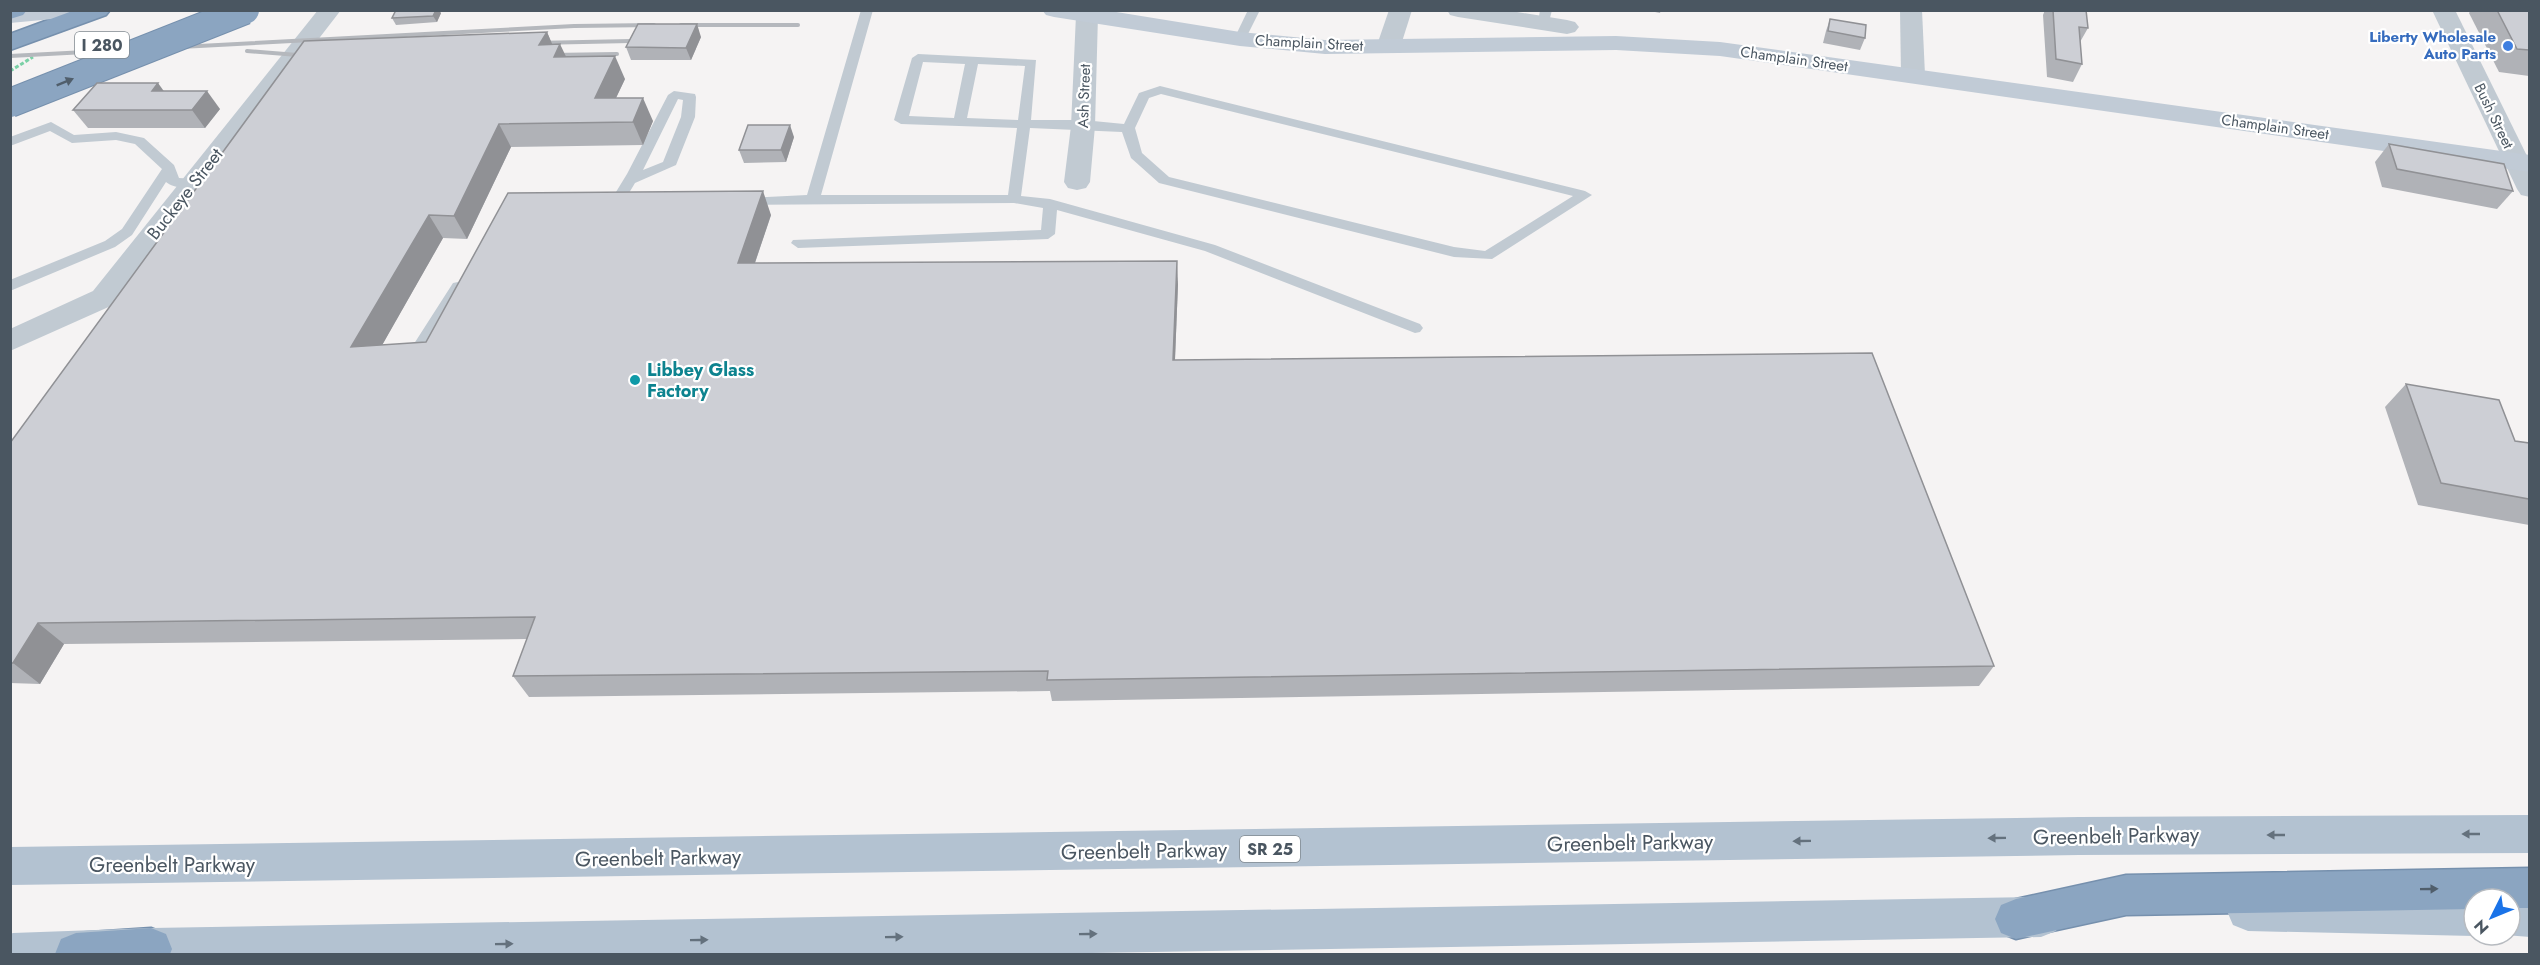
<svg xmlns="http://www.w3.org/2000/svg" width="2540" height="965" font-family="Jost,sans-serif">
  <style>
    .lines { fill: none; stroke-linecap: round; stroke-linejoin: round }
    .highway-casing { stroke: #7690ad; stroke-width: 3 }
    .path { stroke: #7ad0a6; stroke-width: 3; stroke-dasharray: 4 2; stroke-linecap: butt }
    .lane { fill: #c1cad2; fill-rule: evenodd }
    .street { fill: #c1cad2; fill-rule: evenodd }
    .secondary { fill: #c1cbd6; fill-rule: evenodd }
    .primary { fill: #b3c2d1; fill-rule: evenodd }
    .highway { fill: #8ba5c1; fill-rule: evenodd }
    .rail { stroke: #b5b8bd; stroke-width: 4 }
    .highway-bridge-casing { stroke: #7690ad; stroke-width: 30; stroke-linecap: butt }
    .highway-bridge { stroke: #8ba5c1; stroke-width: 28 }
    .wall { fill: #b0b2b7 }
    .shaded-wall { fill: #909195 }
    .building { fill: #cdcfd5; stroke: #909195; stroke-width: 1.5 }
    .oneway { fill: #505e6b }
    .oneway2 { fill: #64717d }
    .shop-dot { fill: #3f7fe0; stroke: #fff; stroke-width: 2 }
    .culture-dot { fill: #0f9aa8; stroke: #fff; stroke-width: 2 }
    .labels { text-anchor: middle; stroke-width: 4.5; stroke-linejoin: round; paint-order: stroke }
    .far-shop-label { font-size: 15px; font-weight: bold; fill: #366cbe; stroke: #fff; text-anchor: end }
    .far-street-label { font-size: 15px; fill: #4a5661; stroke: #fff }
    .shield { fill: #fff; stroke: #808990; stroke-width: 1.5 }
    .shield-label { font-size: 16px; font-weight: bold; fill: #4a5661 }
    .street-label { font-size: 18px; fill: #4a5661; stroke: #fff }
    .culture-label { font-size: 18px; font-weight: bold; fill: #0d838f; stroke: #fff; text-anchor: start }
    .near-street-label { font-size: 21px; fill: #4a5661; stroke: #fff }
  </style>
  <rect width="100%" height="100%" fill="#f5f3f3"/>
  <g class="lines">
    <!-- highway casing -->
    <g class="highway-casing">
      <g id="highway">
        <polygon points="10,10 27,10 23,15 10,19"/>
        <polygon points="75,10 110,10 106,15 10,50 10,34"/>
        <polygon points="2530,868 2530,908 2510,908 2510,899 2474,899 2474,909 2126,915 2016,939 2001,933 1995,919 2001,905 2016,899 2126,875"/>
        <polygon points="151,928 166,934 172,949 170,954 55,954 61,939 76,933"/>
      </g>
    </g>
    <!-- path -->
    <polyline class="path" points="10,71 33,57"/>
    <!-- lane -->
    <g class="lane">
      <path d="M861,10H873L821,195H1008L1017,128L901,124L894,120L912,58L918,54L1036,60L1031,120H1083L1124,124L1139,93L1160,86L1585,191L1592,195L1492,259L1454,257L1159,183L1131,158L1122,132L1030,128L1021,196L1050,199L1215,245L1420,324L1423,328L1420,332L1415,333L1205,251L1057,210L1055,234L1048,239L798,248L791,243L793,240L1041,230L1043,208L1014,203L740,205V199L745,198L807,195ZM923,62L965,64L954,118L909,116ZM978,64L1025,66L1018,120L967,118ZM1161,94L1573,196L1485,251L1454,247L1169,177L1142,153L1135,128L1149,98Z"/>
      <polygon points="1248,10 1260,10 1244,42 1236,42 1234,39"/>
      <polygon points="1540,10 1552,10 1548,26 1540,26 1538,23"/>
      <path d="M674,91L695,94L696,97L695,117L676,165L635,183L620,208H610L608,205L627,174L668,95ZM678,99L683,100L681,117L663,162L643,170Z"/>
      <path d="M51,122L74,135L116,132L144,138L174,165L179,178L194,179L201,183C194,190 174,189 166,182L132,235L115,247L10,291V280L105,241L122,229L162,169L135,144L116,140L72,143L50,131L10,146V137Z"/>
      <polygon points="458,282 465,287 420,358 410,358 407,354 410,350 453,283"/>
    </g>
    <!-- street -->
    <g class="street">
      <polygon points="318,10 341,10 113,305 10,351 10,329 93,291"/>
      <polygon points="1079,10 1095,10 1098,15 1095,126 1090,182 1086,188 1077,190 1068,188 1064,182 1071,126 1076,15"/>
      <polygon points="1389,10 1412,10 1401,45 1397,50 1381,50 1377,45"/>
      <polygon points="1447,10 1505,10 1567,20 1575,22 1579,27 1575,32 1567,34 1458,17 1450,15"/>
      <polygon points="1900,10 1922,10 1925,75 1922,80 1913,82 1904,80 1901,75"/>
      <polygon points="2432,10 2455,10 2530,162 2530,197 2521,195 2517,189"/>
    </g>
    <!-- secondary -->
    <g class="secondary">
      <polygon points="10,10 86,10 82,15 74,17 10,23"/>
      <polygon points="1042,10 1104,10 1240,32 1325,40 1616,36 1720,42 2530,155 2530,172 1720,56 1616,50 1325,54 1240,46 1054,17 1046,15"/>
    </g>
    <!-- primary -->
    <g class="primary">
      <polygon points="2530,815 2530,853 2079,855 10,885 10,847 2079,817"/>
      <polygon points="2248,891 2474,896 2482,899 2474,899 2474,935 2477,935 2474,936 2248,931 2233,925 2227,911 2233,897"/>
      <polygon points="2041,897 2056,903 2062,917 2056,931 2041,937 1032,954 10,954 10,934 13,933 151,928"/>
      <polygon points="2510,897 2530,897 2530,937 2505,935 2510,935 2510,899 2505,899"/>
    </g>
    <!-- highway -->
    <use href="#highway" class="highway"/>
    <!-- rail -->
    <g class="rail">
      <polyline points="681,25 798,25"/>
      <polyline points="535,43 631,41"/>
      <polyline points="247,51 310,56"/>
      <polyline points="550,55 617,54"/>
      <polyline points="10,56 574,26 654,25"/>
    </g>
    <!-- highway-bridge casing -->
    <g class="highway-bridge-casing">
      <polyline id="highway-bridge" points="10,103 245,10"/>
    </g>
    <!-- highway-bridge -->
    <use href="#highway-bridge" class="highway-bridge"/>
  </g>
  <!-- wall -->
  <g class="wall">
    <polygon points="1645,10 1661,10 1660,13"/>
    <polygon points="2045,10 2086,10 2088,28 2080,42 2082,64 2073,82 2047,77 2043,15"/>
    <polygon points="2471,10 2529,10 2529,76 2499,72 2469,13"/>
    <polygon points="441,13 437,22 396,25 392,18"/>
    <polygon points="1830,19 1865,38 1860,50 1823,43 1826,31"/>
    <polygon points="547,32 552,44 566,57 625,79 616,98 653,121 643,145 511,147 467,239 443,238 382,345 426,342 771,215 755,263 1178,284 1175,360 1994,666 1979,686 1052,701 1050,691 529,697 513,676 527,639 64,644 40,684 10,683 10,443"/>
    <polygon points="701,37 691,60 631,60 626,47"/>
    <polygon points="164,91 220,109 205,128 88,128 73,110"/>
    <polygon points="794,137 786,162 744,163 739,150"/>
    <polygon points="2389,144 2513,191 2497,209 2382,187 2375,162"/>
    <polygon points="2406,384 2515,441 2529,443 2529,525 2418,505 2385,407"/>
  </g>
  <!-- shaded-wall -->
  <g class="shaded-wall">
    <polygon points="436,10 439,10 441,13 437,22 433,16"/>
    <polygon points="697,24 701,37 691,60 686,48"/>
    <polygon points="547,32 556,53 560,44 571,67 565,80 539,45"/>
    <polygon points="615,56 625,79 605,121 595,98"/>
    <polygon points="158,83 171,101 152,91"/>
    <polygon points="207,91 220,109 205,128 192,110"/>
    <polygon points="643,98 653,121 643,145 633,122"/>
    <polygon points="499,124 511,147 467,239 454,216"/>
    <polygon points="790,125 794,137 786,162 781,150"/>
    <polygon points="763,191 771,215 747,286 738,263"/>
    <polygon points="429,215 443,238 368,370 351,347"/>
    <polygon points="1177,261 1178,284 1174,383 1173,360"/>
    <polygon points="38,623 64,644 40,684 13,663"/>
  </g>
  <!-- building -->
  <g class="building">
    <polygon points="396,10 436,10 433,16 392,18"/>
    <polygon points="2053,10 2086,10 2088,28 2079,27 2082,64 2056,59"/>
    <polygon points="2497,10 2529,10 2529,50 2517,49"/>
    <polygon points="1830,19 1866,25 1865,38 1828,31"/>
    <polygon points="638,24 697,24 686,48 626,47"/>
    <polygon points="547,32 539,45 560,44 554,57 615,56 595,98 643,98 633,122 499,124 454,216 429,215 351,347 426,342 508,193 763,191 738,263 1177,261 1173,360 1872,353 1994,666 1047,680 1048,671 513,676 535,617 38,623 13,663 10,663 10,443 304,41"/>
    <polygon points="97,83 158,83 152,91 207,91 192,110 73,110"/>
    <polygon points="748,125 790,125 781,150 739,150"/>
    <polygon points="2389,144 2504,164 2513,191 2397,169"/>
    <polygon points="2406,384 2499,400 2515,441 2529,443 2529,499 2441,483"/>
  </g>
  <!-- one-way arrows -->
  <defs><path id="oneway-solid" d="M-6-.8H1V-3.2L6.5 0L1 3.2V.8H-6Z" transform="scale(1.5)"/></defs>
  <g class="oneway">
    <use href="#oneway-solid" transform="translate(65 82) rotate(-22)"/>
    <use href="#oneway-solid" transform="translate(2429 889) rotate(-1)"/>
  </g>
  <g class="oneway2">
    <use href="#oneway-solid" transform="translate(2471 834) rotate(180)"/>
    <use href="#oneway-solid" transform="translate(2276 835) rotate(180)"/>
    <use href="#oneway-solid" transform="translate(1997 838) rotate(179)"/>
    <use href="#oneway-solid" transform="translate(1802 841) rotate(179)"/>
    <use href="#oneway-solid" transform="translate(1088 934) rotate(-1)"/>
    <use href="#oneway-solid" transform="translate(894 937) rotate(-1)"/>
    <use href="#oneway-solid" transform="translate(699 940) rotate(-1)"/>
    <use href="#oneway-solid" transform="translate(504 944) rotate(-1)"/>
  </g>
  <!-- markers -->
  <circle class="shop-dot" cx="2508" cy="46" r="6"/>
  <circle class="culture-dot" cx="635" cy="380" r="6"/>
  <g class="labels">
    <!-- far-shop labels -->
    <g class="far-shop-label">
      <text x="2496" y="42">Liberty Wholesale<tspan x="2496" dy="17">Auto Parts</tspan></text>
    </g>
    <!-- far-street labels -->
    <g class="far-street-label">
      <text transform="translate(1309 43) rotate(3)" y="5">Champlain Street</text>
      <text transform="translate(1794 59) rotate(8)" y="5">Champlain Street</text>
      <text transform="translate(1084 96) rotate(-88)" y="5">Ash Street</text>
      <text transform="translate(2494 116) rotate(64)" y="5">Bush Street</text>
      <text transform="translate(2275 127) rotate(8)" y="5">Champlain Street</text>
    </g>
    <!-- shield labels -->
    <g class="shield">
      <rect x="75" y="32" width="54" height="26" rx="4.5"/>
      <rect x="1240" y="836" width="60" height="26" rx="4.5"/>
    </g>
    <g class="shield-label">
      <text x="102" y="51">I 280</text>
      <text x="1270" y="855">SR 25</text>
    </g>
    <!-- street labels -->
    <g class="street-label">
      <text transform="translate(185 194) rotate(-52)" y="6">Buckeye Street</text>
    </g>
    <!-- culture labels -->
    <g class="culture-label">
      <text x="647" y="376">Libbey Glass<tspan x="647" dy="21">Factory</tspan></text>
    </g>
    <!-- near-street labels -->
    <g class="near-street-label">
      <text transform="translate(2116 836) rotate(-1)" y="7">Greenbelt Parkway</text>
      <text transform="translate(1630 843) rotate(-1)" y="7">Greenbelt Parkway</text>
      <text transform="translate(1144 851) rotate(-1)" y="7">Greenbelt Parkway</text>
      <text transform="translate(658 858) rotate(-1)" y="7">Greenbelt Parkway</text>
      <text x="172" y="872">Greenbelt Parkway</text>
    </g>
  </g>
  <!-- border -->
  <rect width="2540" height="965" fill="none" stroke="#4a5661" stroke-width="24"/>
  <!-- north arrow -->
  <g transform="translate(2492 917) rotate(227)"><circle r="28" fill="#ffffff" stroke="#b7bbc0" stroke-width="1.5"/>
  <path d="M0-4.5L10 22L0 15L-10 22Z" fill="#1a73e8"/>
  <text y="-9" font-size="16" font-weight="bold" text-anchor="middle" fill="#4a5661">N</text>
  </g>
</svg>
